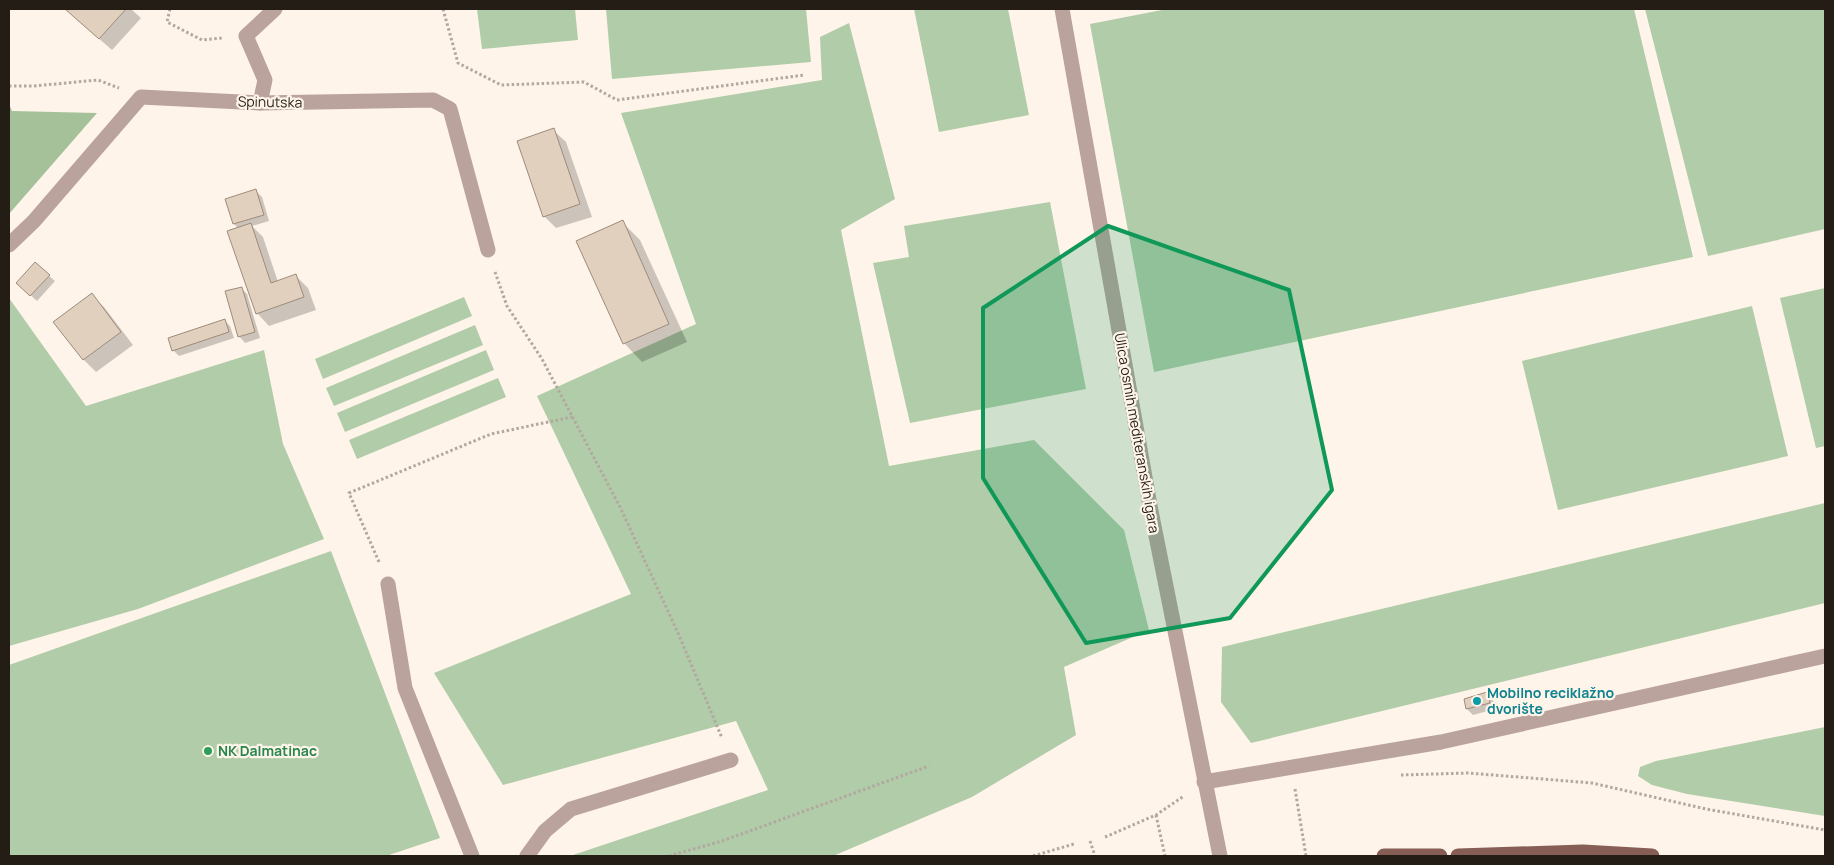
<svg xmlns="http://www.w3.org/2000/svg" width="1834" height="865" font-family="Manrope,sans-serif">
  <style>
    .green { fill: #b1cca8 }
    .forest { fill: #a4c199 }
    .shadow { fill: #0003 }
    .building { fill: #e2d0be; stroke: #9d8c7b }
    .lines { fill: none; stroke-linecap: round; stroke-linejoin: round }
    .path { stroke: #b2a89f; stroke-width: 3; stroke-dasharray: 2.5 2.5; stroke-linecap: butt }
    .minor { stroke: #baa39d; stroke-width: 15 }
    .major { stroke: #865e55; stroke-width: 15 }
    .marked { fill: #0f9858; fill-opacity: 0.2; stroke: #0f9858; stroke-width: 4; stroke-linejoin: round }
    .culture-dot { fill: #0f9aa8; stroke: #fff4e9; stroke-width: 2 }
    .leisure-dot { fill: #2e9e5b; stroke: #fff4e9; stroke-width: 2 }
    .labels { text-anchor: middle; stroke-width: 4.5; stroke-linejoin: round; paint-order: stroke }
    .street-label { font-size: 14px; fill: #241d16; stroke: #fff4e9 }
    .culture-label { font-size: 14px; font-weight: bold; fill: #0d838f; stroke: #fff4e9; text-anchor: start }
    .leisure-label { font-size: 14px; font-weight: bold; fill: #27864d; stroke: #fff4e9; text-anchor: start }
  </style>
  <rect width="100%" height="100%" fill="#fff4e9"/>
  <!-- green -->
  <g class="green">
    <polygon points="477,9 575,9 578,40 482,49"/>
    <polygon points="606,9 806,9 811,62 612,79"/>
    <polygon points="914,9 1008,9 1029,115 939,132"/>
    <polygon points="1167,9 1634,9 1693,257 1154,372 1090,24"/>
    <polygon points="1645,9 1825,9 1825,229 1708,256"/>
    <polygon points="849,23 895,199 841,230 889,466 1034,440 1124,530 1149,630 1064,667 1076,735 972,797 833,856 570,856 768,790 736,721 503,785 434,673 631,594 537,396 696,324 621,113 822,80 820,37"/>
    <polygon points="1050,202 1086,389 910,423 873,263 909,257 904,226"/>
    <polygon points="1825,288 1825,446 1816,448 1780,298"/>
    <polygon points="464,297 472,316 323,379 315,359"/>
    <polygon points="9,298 86,406 264,350 283,444 324,539 138,609 9,646"/>
    <polygon points="1752,306 1788,456 1558,510 1522,361"/>
    <polygon points="475,325 483,345 334,406 326,388"/>
    <polygon points="486,350 494,370 345,432 337,413"/>
    <polygon points="498,378 506,397 357,459 349,440"/>
    <polygon points="1825,503 1825,603 1251,743 1221,702 1222,647"/>
    <polygon points="331,551 440,838 386,856 9,856 9,665"/>
    <polygon points="1825,727 1825,816 1687,794 1652,785 1638,776 1640,767 1656,761"/>
  </g>
  <!-- forest -->
  <polygon class="forest" points="9,104 12,111 97,113 9,214"/>
  <!-- shadow -->
  <g class="shadow">
    <polygon points="65,9 131,9 141,18 112,50"/>
    <polygon points="553,130 566,142 592,217 556,228 544,216"/>
    <polygon points="256,191 262,197 269,221 252,226 263,237 278,282 296,276 308,288 316,310 269,326 257,313 239,229 234,224 227,200"/>
    <polygon points="622,222 640,240 687,342 642,362 624,343"/>
    <polygon points="49,276 55,281 37,301 17,283"/>
    <polygon points="241,288 247,294 260,338 245,343 239,336"/>
    <polygon points="91,295 104,307 133,345 96,372 84,360 55,322"/>
    <polygon points="224,320 230,326 234,338 179,356 173,350"/>
    <polygon points="1487,694 1493,700 1495,709 1473,715 1467,709"/>
  </g>
  <!-- building -->
  <g class="building">
    <polygon points="65,9 126,9 99,39"/>
    <polygon points="554,128 580,204 543,217 517,141"/>
    <polygon points="256,189 264,215 233,224 225,199"/>
    <polygon points="623,220 669,324 623,344 576,241"/>
    <polygon points="251,223 271,283 296,274 304,297 256,314 227,231"/>
    <polygon points="35,262 50,275 30,296 16,283"/>
    <polygon points="242,287 255,332 238,337 225,291"/>
    <polygon points="92,293 121,332 83,360 53,322"/>
    <polygon points="225,319 229,332 172,351 168,338"/>
    <polygon points="1487,692 1490,703 1466,709 1464,699"/>
  </g>
  <g class="lines">
    <!-- path -->
    <g class="path">
      <polyline points="170,9 167,22 202,40 223,38"/>
      <polyline points="443,9 458,63 501,85 584,82 617,100 804,75"/>
      <polyline points="9,86 34,86 98,80 119,88"/>
      <polyline points="495,272 507,306 542,359 621,509 678,633 722,738"/>
      <polyline points="379,562 349,493 491,434 572,417"/>
      <polyline points="1401,775 1468,773 1592,783 1706,809 1825,830"/>
      <polyline points="1295,789 1306,856"/>
      <polyline points="1156,815 1165,856"/>
      <polyline points="1105,837 1156,815 1184,796"/>
      <polyline points="1090,841 1095,856"/>
      <polyline points="669,856 722,841 929,766"/>
      <polyline points="1033,856 1074,844"/>
    </g>
    <!-- minor -->
    <g class="minor">
      <polyline points="1062,9 1151,511 1220,856"/>
      <polyline points="260,103 265,80 246,36 275,9"/>
      <polyline points="9,245 34,221 141,97 260,103 433,100 450,109 488,250"/>
      <polyline points="388,584 405,688 472,856"/>
      <polyline points="1204,782 1441,742 1825,656"/>
      <polyline points="527,856 545,831 571,809 731,760"/>
    </g>
    <!-- major -->
    <g class="major">
      <polyline points="1384,856 1440,856"/>
      <polyline points="1458,856 1583,852 1652,856"/>
    </g>
  </g>
  <!-- marked area -->
  <path class="marked" d="M1108,226L1289,290L1332,490L1230,618L1086,643L983,478V308Z"/>
  <!-- markers -->
  <circle class="culture-dot" cx="1477" cy="701" r="5"/>
  <circle class="leisure-dot" cx="208" cy="751" r="5"/>
  <g class="labels">
    <!-- street labels -->
    <g class="street-label">
      <text transform="translate(270 102) rotate(1)" y="5">Spinutska</text>
      <text transform="translate(1137 433) rotate(80)" y="5">Ulica osmih mediteranskih igara</text>
    </g>
    <!-- culture labels -->
    <g class="culture-label">
      <text x="1487" y="698">Mobilno reciklažno<tspan x="1487" dy="16">dvorište</tspan></text>
    </g>
    <!-- leisure labels -->
    <g class="leisure-label">
      <text x="218" y="756">NK Dalmatinac</text>
    </g>
  </g>
  <!-- border -->
  <rect width="1834" height="865" fill="none" stroke="#241d16" stroke-width="20"/>
</svg>
